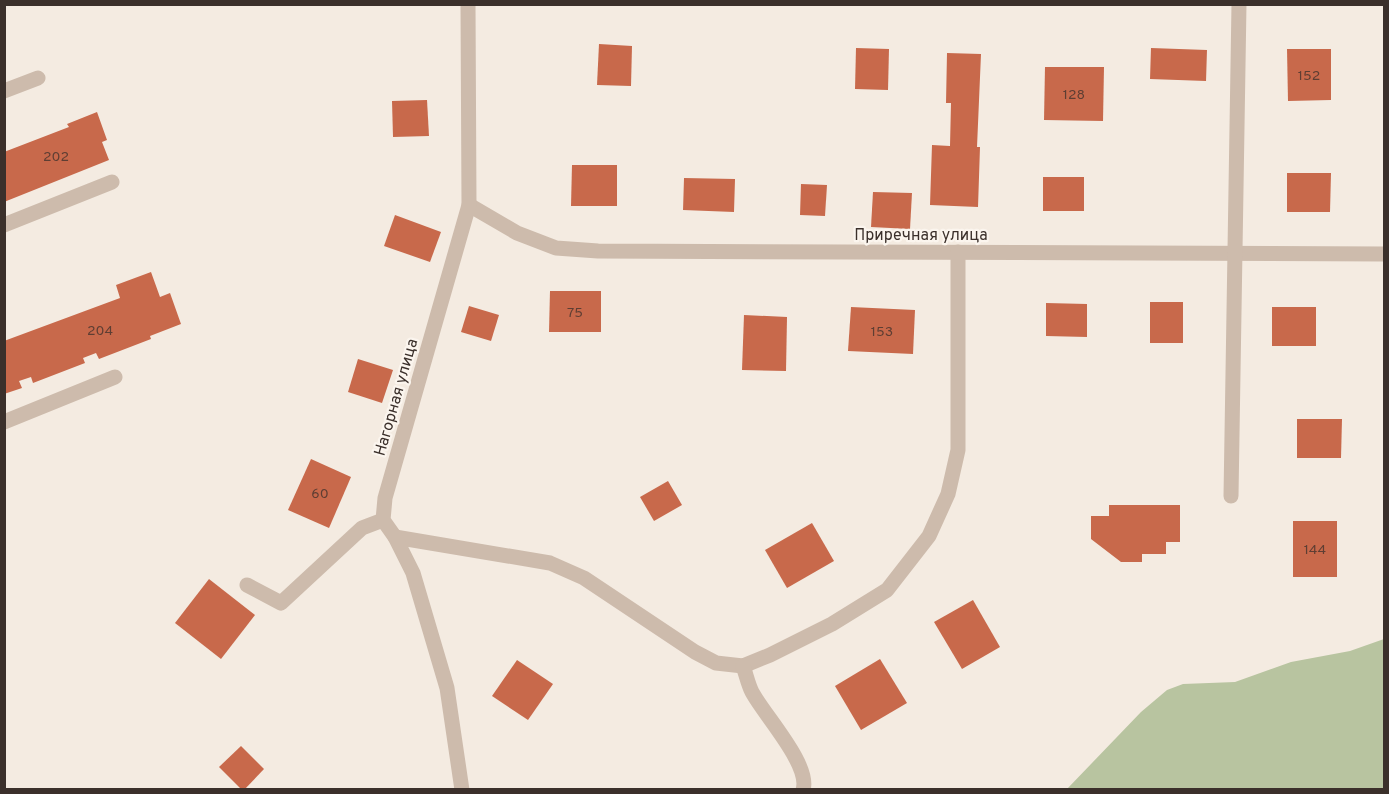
<svg xmlns="http://www.w3.org/2000/svg" width="1389" height="794" font-family="Overpass,sans-serif">
  <style>
    .green { fill: #b8c4a0 }
    .building { fill: #c8694b }
    .lines { fill: none; stroke-linecap: round; stroke-linejoin: round }
    .lane { stroke: #cdbbac; stroke-width: 15 }
    .street { stroke: #cdbbac; stroke-width: 15 }
    .labels { text-anchor: middle; stroke-width: 4.5; stroke-linejoin: round; paint-order: stroke }
    .number-label { font-size: 14px; fill: #5e3e33 }
    .street-label { font-size: 16px; fill: #3b302b; stroke: #fbf5ee }
  </style>
  <rect width="100%" height="100%" fill="#f4ebe1"/>
  <!-- green -->
  <polygon class="green" points="1384,639 1384,789 1067,789 1141,712 1167,690 1183,684 1235,682 1291,662 1350,651"/>
  <!-- building -->
  <g class="building">
    <polygon points="599,44 632,46 631,86 597,85"/>
    <polygon points="856,48 889,49 888,90 855,89"/>
    <polygon points="1151,48 1207,50 1206,81 1150,79"/>
    <polygon points="1287,49 1331,49 1331,100 1288,101"/>
    <polygon points="947,53 981,54 977,147 980,147 978,207 930,205 932,145 950,146 951,103 946,103"/>
    <polygon points="1045,67 1104,67 1103,121 1044,120"/>
    <polygon points="427,100 429,136 393,137 392,101"/>
    <polygon points="97,112 107,140 102,142 109,160 4,202 4,152 69,127 67,124"/>
    <polygon points="572,165 617,165 617,206 571,206"/>
    <polygon points="1287,173 1331,173 1330,212 1287,212"/>
    <rect x="1043" y="177" width="41" height="34"/>
    <polygon points="684,178 735,179 734,212 683,210"/>
    <polygon points="801,184 827,185 825,216 800,215"/>
    <polygon points="873,192 912,193 910,229 871,227"/>
    <polygon points="395,215 441,232 430,262 384,246"/>
    <polygon points="151,272 160,297 170,293 181,324 150,336 151,339 99,359 96,353 83,358 85,363 33,383 31,377 19,381 22,388 4,394 4,341 120,298 116,285"/>
    <polygon points="550,291 601,291 601,332 549,332"/>
    <rect x="1150" y="302" width="33" height="41"/>
    <polygon points="1046,303 1087,304 1087,337 1046,336"/>
    <polygon points="469,306 499,315 491,341 461,332"/>
    <polygon points="851,307 915,310 913,354 848,351"/>
    <rect x="1272" y="307" width="44" height="39"/>
    <polygon points="744,315 787,317 786,371 742,370"/>
    <polygon points="358,359 393,370 382,403 348,392"/>
    <polygon points="1297,419 1342,419 1341,458 1297,458"/>
    <polygon points="311,459 351,477 329,528 288,510"/>
    <polygon points="668,481 682,505 654,521 640,497"/>
    <polygon points="1109,505 1180,505 1180,542 1166,542 1166,554 1142,554 1142,562 1121,562 1091,539 1091,516 1109,516"/>
    <rect x="1293" y="521" width="44" height="56"/>
    <polygon points="812,523 834,561 787,588 765,550"/>
    <polygon points="209,579 255,615 221,659 175,623"/>
    <polygon points="973,600 1000,647 962,669 934,622"/>
    <polygon points="880,659 907,703 861,730 835,686"/>
    <polygon points="517,660 553,684 528,720 492,696"/>
    <polygon points="241,746 264,769 244,790 242,790 219,767"/>
  </g>
  <g class="lines">
    <!-- lane -->
    <g class="lane">
      <polyline points="4,91 38,78"/>
      <polyline points="4,225 112,182"/>
      <polyline points="4,422 115,377"/>
      <polyline points="247,585 281,603 362,528 383,520"/>
    </g>
    <!-- street -->
    <g class="street">
      <polyline points="469,205 517,233 556,248 598,251 1384,254"/>
      <polyline points="1231,496 1239,4"/>
      <polyline points="395,537 550,563 584,578 695,652 716,663 743,666 770,655 832,624 887,590 929,536 948,494 958,450 958,252"/>
      <path d="M743,666C746,674 748,684 752,692C764,715 811,765 803,790"/>
      <polyline points="462,790 447,688 413,573 395,537 383,520 385,498 469,205 468,4"/>
    </g>
  </g>
  <g class="labels">
    <!-- number labels -->
    <g class="number-label">
      <text x="1309" y="80">152</text>
      <text x="1074" y="99">128</text>
      <text x="56" y="161">202</text>
      <text x="575" y="317">75</text>
      <text x="100" y="335">204</text>
      <text x="882" y="336">153</text>
      <text x="320" y="498">60</text>
      <text x="1315" y="554">144</text>
    </g>
    <!-- street labels -->
    <g class="street-label">
      <text x="921" y="240">Приречная улица</text>
      <text transform="translate(395 397) rotate(-74)" y="6">Нагорная улица</text>
    </g>
  </g>
  <!-- border -->
  <rect width="1389" height="794" fill="none" stroke="#3b302b" stroke-width="12"/>
</svg>
